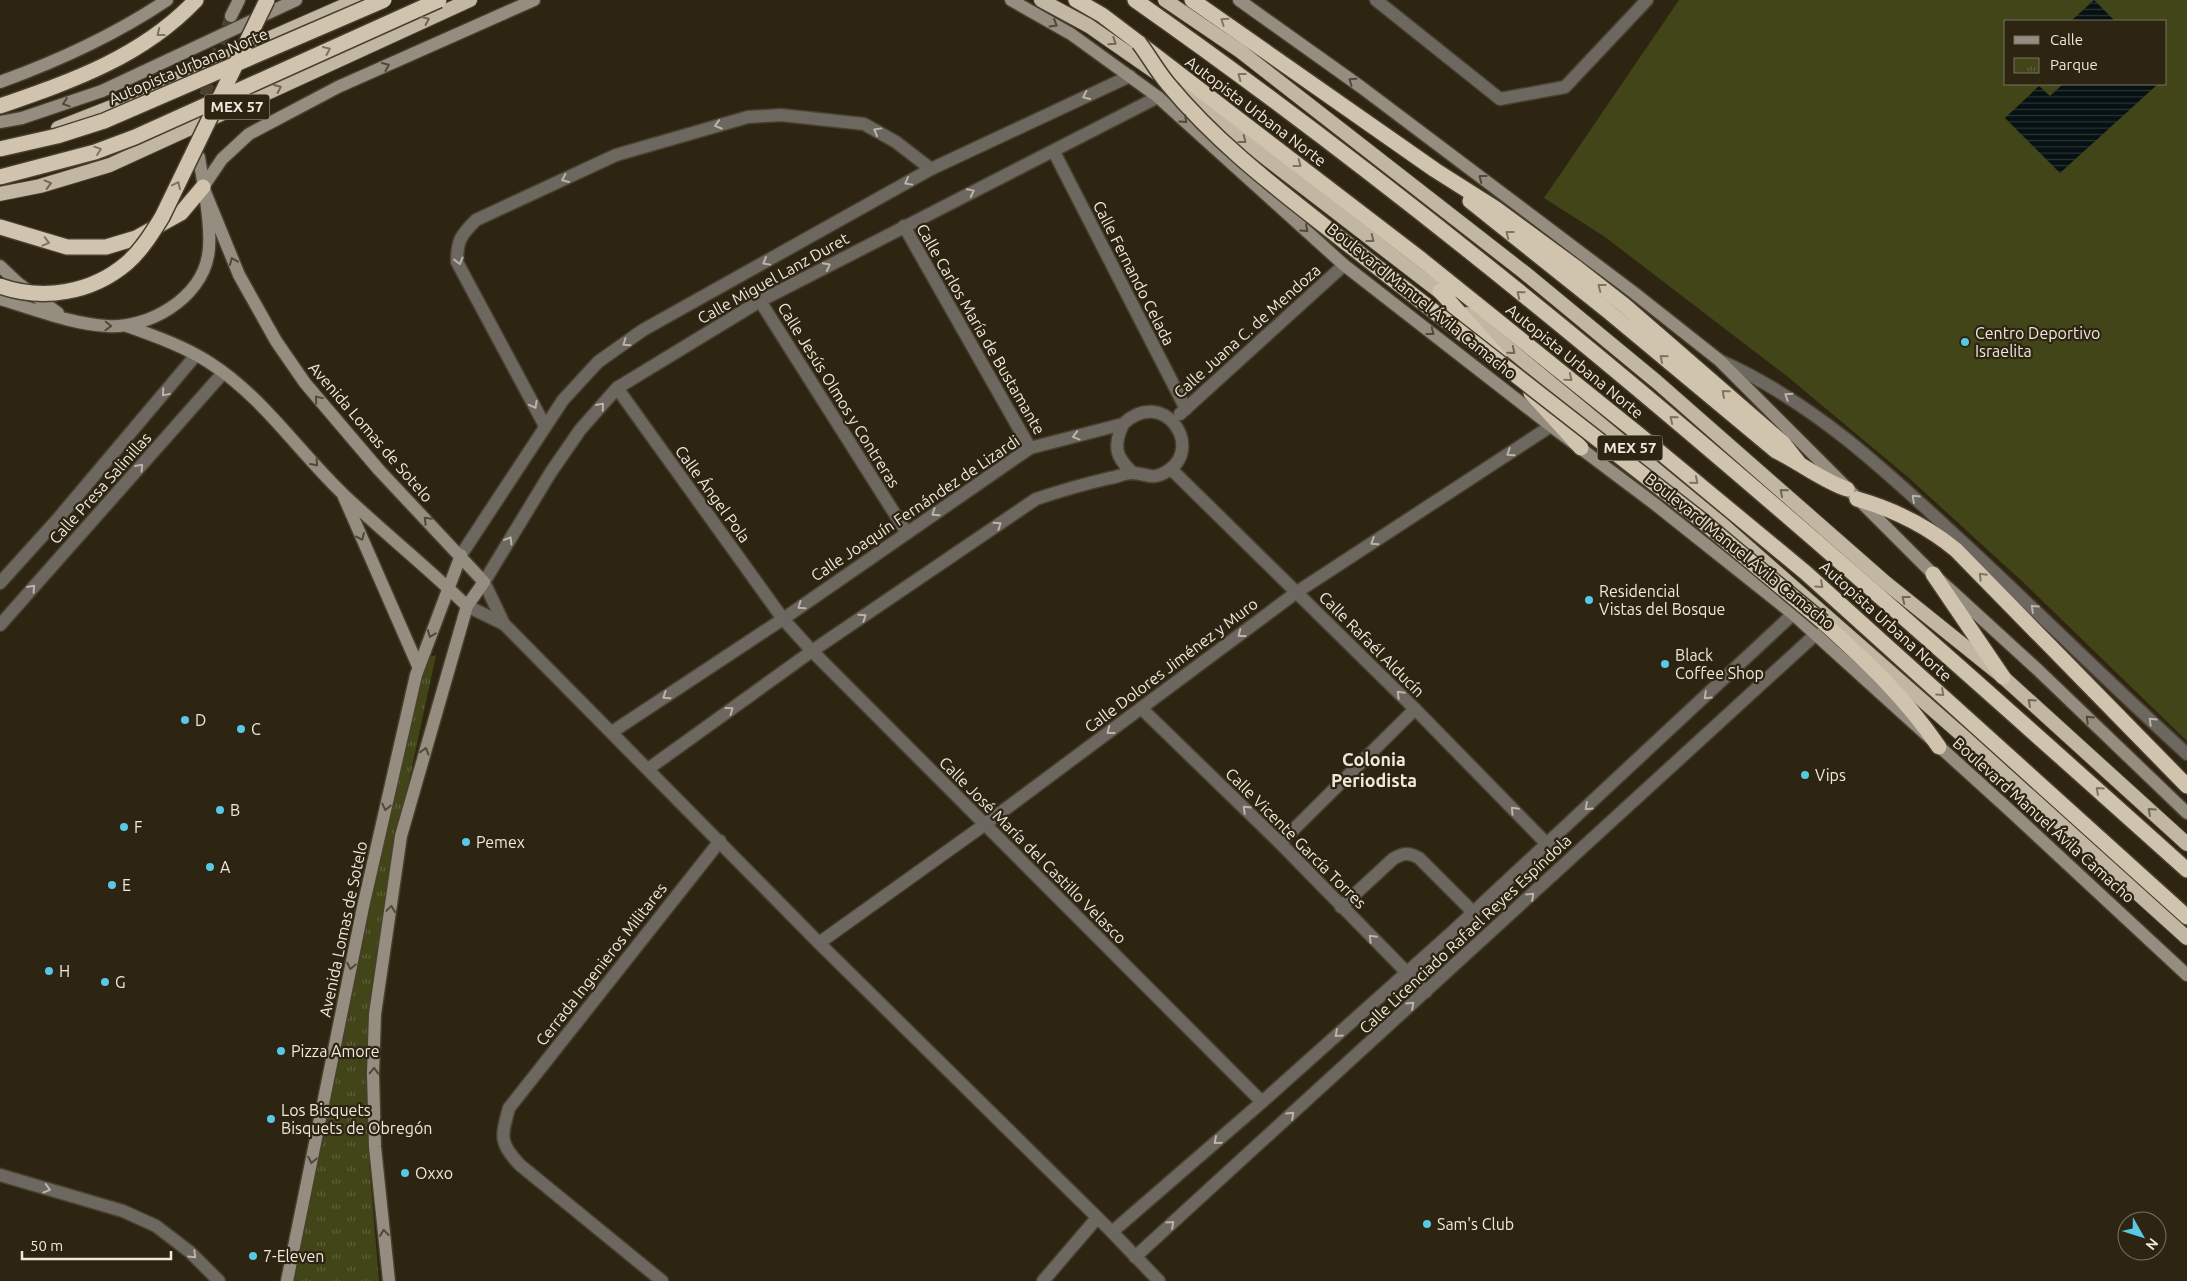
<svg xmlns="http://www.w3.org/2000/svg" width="2187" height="1281" font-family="Ubuntu,sans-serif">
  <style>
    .grass { fill: #424517; fill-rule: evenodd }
    .park { fill: url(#park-tufts) }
    .water { fill: url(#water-rules) }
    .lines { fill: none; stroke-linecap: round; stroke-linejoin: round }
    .secondary-tunnel { stroke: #4a4130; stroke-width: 12; stroke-dasharray: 12 6; stroke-linecap: butt }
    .minor-casing { stroke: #483f2e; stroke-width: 15 }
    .secondary-casing { stroke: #483f2e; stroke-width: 15 }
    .trunk-casing { stroke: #483f2e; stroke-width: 16 }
    .motorway-casing { stroke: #483f2e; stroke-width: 18 }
    .minor { stroke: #6c675f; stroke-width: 12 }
    .secondary { stroke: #958d7f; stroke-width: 12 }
    .trunk { stroke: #c2b7a3; stroke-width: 14 }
    .motorway { stroke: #d0c4ae; stroke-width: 15 }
    .motorway-bridge-casing { stroke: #483f2e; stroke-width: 18; stroke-linecap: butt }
    .motorway-bridge { stroke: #d0c4ae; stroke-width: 15 }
    .oneway { stroke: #706653 }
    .oneway2 { stroke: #7e7460 }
    .oneway3 { stroke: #514938 }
    .oneway4 { stroke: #bab4ab }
    .poi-dot { fill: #59c8e4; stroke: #2d2412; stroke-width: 2 }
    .labels { text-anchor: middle; stroke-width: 4.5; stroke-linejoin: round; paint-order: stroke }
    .shield { fill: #2d2412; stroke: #b4ada0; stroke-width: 1 }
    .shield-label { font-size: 15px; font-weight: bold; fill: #eee8dd }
    .street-label { font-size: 16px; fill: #eee8dd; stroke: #2d2412 }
    .poi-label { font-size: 16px; fill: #eee8dd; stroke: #2d2412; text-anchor: start }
    .neighbourhood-label { font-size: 18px; font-weight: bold; fill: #eee8dd; stroke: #2d2412 }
  </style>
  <defs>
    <pattern id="park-tufts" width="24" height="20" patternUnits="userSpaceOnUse" patternTransform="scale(1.25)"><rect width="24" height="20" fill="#424517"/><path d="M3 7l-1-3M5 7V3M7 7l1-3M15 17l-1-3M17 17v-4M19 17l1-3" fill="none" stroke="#5e6038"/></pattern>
    <pattern id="water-rules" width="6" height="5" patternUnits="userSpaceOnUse" patternTransform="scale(1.25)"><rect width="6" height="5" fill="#051113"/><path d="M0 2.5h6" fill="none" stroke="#2a3435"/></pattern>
  </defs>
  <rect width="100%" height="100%" fill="#2d2412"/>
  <!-- grass -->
  <path class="grass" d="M1679,0H2187V741L2024,583L1909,478L1788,377L1605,237L1544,198ZM2006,21H2166V84H2006Z"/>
  <!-- park -->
  <polygon class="park" points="436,655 393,856 367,1038 369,1162 379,1281 294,1281 383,839 427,658"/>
  <!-- water -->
  <g class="water">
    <polygon points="2094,0 2115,21 2071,21"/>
    <polygon points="2063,84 2158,84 2060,173 2005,118 2039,86 2050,96"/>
  </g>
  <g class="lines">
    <!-- secondary-tunnel -->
    <polyline class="secondary-tunnel" points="201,113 213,65 231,16"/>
    <!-- minor casing -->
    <g class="minor-casing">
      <g id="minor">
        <polyline points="1376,0 1500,99 1565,87 1647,0"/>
        <polyline points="1158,97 760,301 617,388 580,430 551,472 484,582 504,624 819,943 1112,1232 1159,1281"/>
        <polyline points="1054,152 1186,409"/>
        <polyline points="904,226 1030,448"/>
        <polyline points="760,301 907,533"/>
        <path d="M1721,361C1811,401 1884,469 1956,536C2034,608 2109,683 2187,754"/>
        <polyline points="617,388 783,619 812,651 1262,1102"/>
        <polyline points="1180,414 1344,265"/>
        <path d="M1123,424C1113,446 1115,457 1133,473"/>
        <path d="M545,426L457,262C457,240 461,235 476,220L616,155L748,117L781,115L864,124L896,142L931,169"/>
        <polyline points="1171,469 1415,709 1548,845"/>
        <polyline points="461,555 563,400 598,362 643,330 931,169 1130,76"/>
        <polyline points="0,583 56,521 196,355"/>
        <polyline points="467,606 504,624"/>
        <polyline points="0,625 223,373"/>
        <polyline points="1141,708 1280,843 1426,992"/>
        <path d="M612,732L783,619L1030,448L1123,424C1163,386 1204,446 1169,470C1151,482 1148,473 1132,473C1125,473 1117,477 1110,478C1084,484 1060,491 1036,499L812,651L648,769"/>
        <polyline points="1280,843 1415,709"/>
        <path d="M1341,907L1393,859C1403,853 1408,852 1419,858L1473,912"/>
        <polyline points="819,943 984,825 1297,592 1551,426"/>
        <polyline points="0,1175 123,1211 156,1226 190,1252 219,1281"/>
        <polyline points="1112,1232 1262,1102 1451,933 1793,614"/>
        <polyline points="1135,1257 1816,634"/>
        <path d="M662,1281L520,1165C499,1143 501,1137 509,1108L720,841"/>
        <polyline points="1043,1281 1097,1218"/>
      </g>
    </g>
    <!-- secondary casing -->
    <g class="secondary-casing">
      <g id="secondary">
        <polyline points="1011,0 1071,34 1158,97 1344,265 1551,426 1656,505 1793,614 2005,806 2187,975"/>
        <polyline points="1239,0 1361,87 1633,292 1719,360 1933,574 2038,670 2187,813"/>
        <polyline points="231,16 239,0"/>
        <path d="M0,82C58,61 115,35 167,0"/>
        <polyline points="0,122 22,118 102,91 296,0"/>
        <polyline points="203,187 239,275 276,341 305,383 379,470 484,582 467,606 401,836 375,1014 373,1074 375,1147 389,1281"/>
        <polyline points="203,187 222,159 249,134 338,87 534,0"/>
        <polyline points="0,266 18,283 58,313"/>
        <path d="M0,299C34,309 71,324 107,326C148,329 200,299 208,256C213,230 203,184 199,157"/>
        <path d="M127,326C155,336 186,347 210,363C263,397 298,451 343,494C383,532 427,567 467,606"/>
        <polyline points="344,497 418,666"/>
        <polyline points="287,1281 363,907 416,675 461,555"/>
      </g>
    </g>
    <!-- trunk casing -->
    <g class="trunk-casing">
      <g id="trunk">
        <polyline points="1041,0 1089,26 1158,74"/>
        <polyline points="1165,0 1240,51 1525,273 1657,382 1886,583 2003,677 2187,844"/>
        <polyline points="1179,91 1449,299"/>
        <polyline points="58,128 124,102 357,0"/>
        <polyline points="0,194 40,186 110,165 470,0"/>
        <polyline points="1467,314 1724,526 1964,737 2187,938"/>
      </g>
    </g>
    <!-- motorway casing -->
    <g class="motorway-casing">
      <g id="motorway">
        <polyline points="1076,0 1102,15 1139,43 1422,260 1637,433 1806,573 2187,917"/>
        <path d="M1135,0C1508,262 1848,566 2187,870"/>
        <polyline points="1192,0 1435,170 1495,208 1574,266 1624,305 1783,443 1798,462"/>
        <path d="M0,106C72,81 142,57 196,0"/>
        <path d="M1470,201L1609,312L1776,451C1801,463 1821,480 1847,489"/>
        <polyline points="0,227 67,247 106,247 136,238 181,213 203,187"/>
        <polyline points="1345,242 1400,285"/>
        <polyline points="1440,291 1499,357"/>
        <polyline points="1531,393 1581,448"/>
        <path d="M1857,499C1895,510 1926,525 1956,550L2187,786"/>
        <polyline points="1933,574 2003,677"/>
        <path d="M1823,622C1868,663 1904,696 1939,747"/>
      </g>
    </g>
    <!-- minor -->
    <use href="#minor" class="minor"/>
    <!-- secondary -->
    <use href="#secondary" class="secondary"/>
    <!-- trunk -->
    <use href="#trunk" class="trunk"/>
    <!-- motorway -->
    <use href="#motorway" class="motorway"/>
    <!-- motorway-bridge casing -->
    <g class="motorway-bridge-casing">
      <g id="motorway-bridge">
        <path d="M1139,43C1149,56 1157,71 1168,84C1219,146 1283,193 1345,242"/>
        <polyline points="0,149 57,136 104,121 384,0"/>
        <polyline points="0,177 95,152 135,137 439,0"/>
        <polyline points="1400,285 1696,516 1823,622"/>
        <path d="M0,286C43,301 92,293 127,263C142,250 152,233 162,217L267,0"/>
      </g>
    </g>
    <!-- motorway-bridge -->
    <use href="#motorway-bridge" class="motorway-bridge"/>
  </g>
  <!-- one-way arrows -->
  <defs><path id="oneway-chevron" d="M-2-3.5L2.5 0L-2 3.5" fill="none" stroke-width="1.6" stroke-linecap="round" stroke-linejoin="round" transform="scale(1.25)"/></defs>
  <g class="oneway">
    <use href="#oneway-chevron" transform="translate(426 20) rotate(-25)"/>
    <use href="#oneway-chevron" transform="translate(1113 42) rotate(34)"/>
    <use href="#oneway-chevron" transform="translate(278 88) rotate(-25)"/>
    <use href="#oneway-chevron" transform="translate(1243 140) rotate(38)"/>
    <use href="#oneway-chevron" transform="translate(48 184) rotate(-15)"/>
    <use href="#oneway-chevron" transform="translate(1371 239) rotate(38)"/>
    <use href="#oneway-chevron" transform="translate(1512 351) rotate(39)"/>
    <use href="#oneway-chevron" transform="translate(1783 492) rotate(-139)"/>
    <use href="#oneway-chevron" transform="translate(1905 599) rotate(-142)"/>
    <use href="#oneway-chevron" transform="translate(2031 702) rotate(-138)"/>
    <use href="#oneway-chevron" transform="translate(2151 811) rotate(-138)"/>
  </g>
  <g class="oneway2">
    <use href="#oneway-chevron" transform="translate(1224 21) rotate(-146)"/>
    <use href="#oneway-chevron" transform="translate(160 33) rotate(142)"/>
    <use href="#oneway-chevron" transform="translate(327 50) rotate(-24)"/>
    <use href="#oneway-chevron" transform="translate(1241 76) rotate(-143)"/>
    <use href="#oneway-chevron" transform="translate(98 150) rotate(-19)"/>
    <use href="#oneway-chevron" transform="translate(1298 164) rotate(37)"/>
    <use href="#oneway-chevron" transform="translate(177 185) rotate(-65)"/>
    <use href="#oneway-chevron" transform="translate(1509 234) rotate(-142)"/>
    <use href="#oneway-chevron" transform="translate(46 242) rotate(15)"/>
    <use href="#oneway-chevron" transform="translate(1601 287) rotate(-142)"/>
    <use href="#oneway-chevron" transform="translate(1520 294) rotate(-141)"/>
    <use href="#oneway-chevron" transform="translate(1663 358) rotate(-140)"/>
    <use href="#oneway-chevron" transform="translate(1569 378) rotate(39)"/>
    <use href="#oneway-chevron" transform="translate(1725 393) rotate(-139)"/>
    <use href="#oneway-chevron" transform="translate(1673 419) rotate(-141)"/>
    <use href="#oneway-chevron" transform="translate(1695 481) rotate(40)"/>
    <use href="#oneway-chevron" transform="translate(1982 576) rotate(-135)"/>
    <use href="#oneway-chevron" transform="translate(1820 585) rotate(42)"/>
    <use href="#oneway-chevron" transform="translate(1941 693) rotate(42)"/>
    <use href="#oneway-chevron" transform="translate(2099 790) rotate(-138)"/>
  </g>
  <g class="oneway3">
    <use href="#oneway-chevron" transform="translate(1054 24) rotate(30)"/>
    <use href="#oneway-chevron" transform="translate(386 66) rotate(-24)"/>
    <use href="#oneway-chevron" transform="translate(1352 81) rotate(-145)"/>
    <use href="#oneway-chevron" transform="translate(66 103) rotate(161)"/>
    <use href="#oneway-chevron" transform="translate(1184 120) rotate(42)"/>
    <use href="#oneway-chevron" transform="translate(1482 178) rotate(-143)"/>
    <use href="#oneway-chevron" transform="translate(1305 229) rotate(42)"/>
    <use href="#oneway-chevron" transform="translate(233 261) rotate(-112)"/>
    <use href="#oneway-chevron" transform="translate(108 326) rotate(2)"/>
    <use href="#oneway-chevron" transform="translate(1431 332) rotate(38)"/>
    <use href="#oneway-chevron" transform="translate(318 399) rotate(-130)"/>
    <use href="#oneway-chevron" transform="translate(315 463) rotate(48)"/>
    <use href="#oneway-chevron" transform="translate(427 520) rotate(-134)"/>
    <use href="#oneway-chevron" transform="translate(361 537) rotate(66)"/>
    <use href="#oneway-chevron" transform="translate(431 634) rotate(111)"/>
    <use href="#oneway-chevron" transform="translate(2089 719) rotate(-136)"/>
    <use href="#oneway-chevron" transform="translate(425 751) rotate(-74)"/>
    <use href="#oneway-chevron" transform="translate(386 807) rotate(103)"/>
    <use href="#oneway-chevron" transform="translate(391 909) rotate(-82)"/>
    <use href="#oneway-chevron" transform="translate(351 966) rotate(101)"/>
    <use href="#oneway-chevron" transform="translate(374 1071) rotate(-89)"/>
    <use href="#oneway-chevron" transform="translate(312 1160) rotate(101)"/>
    <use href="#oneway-chevron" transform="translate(384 1233) rotate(-96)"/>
  </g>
  <g class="oneway4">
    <use href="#oneway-chevron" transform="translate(1086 96) rotate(155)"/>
    <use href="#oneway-chevron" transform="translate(718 125) rotate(164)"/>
    <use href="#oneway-chevron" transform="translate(877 131) rotate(-151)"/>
    <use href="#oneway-chevron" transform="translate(565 179) rotate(155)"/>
    <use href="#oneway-chevron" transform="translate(908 182) rotate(151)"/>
    <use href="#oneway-chevron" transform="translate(971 192) rotate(-26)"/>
    <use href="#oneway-chevron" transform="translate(459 261) rotate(76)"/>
    <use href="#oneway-chevron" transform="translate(766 262) rotate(151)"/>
    <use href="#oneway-chevron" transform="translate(827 266) rotate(-27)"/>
    <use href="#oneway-chevron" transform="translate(626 343) rotate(145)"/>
    <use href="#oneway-chevron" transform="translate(165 393) rotate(130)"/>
    <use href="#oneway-chevron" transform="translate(1788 396) rotate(-147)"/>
    <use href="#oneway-chevron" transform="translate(534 405) rotate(62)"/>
    <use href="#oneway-chevron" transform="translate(601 406) rotate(-49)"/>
    <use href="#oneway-chevron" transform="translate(1076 436) rotate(165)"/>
    <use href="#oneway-chevron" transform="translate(1510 453) rotate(147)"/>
    <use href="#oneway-chevron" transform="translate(140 467) rotate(-48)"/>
    <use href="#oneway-chevron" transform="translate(1915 498) rotate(-137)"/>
    <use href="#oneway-chevron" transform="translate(935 513) rotate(146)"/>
    <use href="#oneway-chevron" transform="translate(998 525) rotate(-34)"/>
    <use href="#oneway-chevron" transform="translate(509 540) rotate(-59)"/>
    <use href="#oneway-chevron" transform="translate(1374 542) rotate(147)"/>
    <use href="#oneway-chevron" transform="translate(32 588) rotate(-48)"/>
    <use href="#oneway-chevron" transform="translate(801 606) rotate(145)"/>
    <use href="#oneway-chevron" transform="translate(2034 608) rotate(-137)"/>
    <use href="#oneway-chevron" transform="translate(863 617) rotate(-34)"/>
    <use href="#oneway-chevron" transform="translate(1241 634) rotate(143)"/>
    <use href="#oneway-chevron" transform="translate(1400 694) rotate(-135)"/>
    <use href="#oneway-chevron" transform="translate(666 696) rotate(146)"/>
    <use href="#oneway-chevron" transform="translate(1707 696) rotate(137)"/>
    <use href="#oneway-chevron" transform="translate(730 710) rotate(-36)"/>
    <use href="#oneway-chevron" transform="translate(2152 721) rotate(-136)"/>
    <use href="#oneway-chevron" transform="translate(1110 731) rotate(143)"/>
    <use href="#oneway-chevron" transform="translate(1588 807) rotate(137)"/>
    <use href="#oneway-chevron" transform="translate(1246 809) rotate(-136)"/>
    <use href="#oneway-chevron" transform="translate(1514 810) rotate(-134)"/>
    <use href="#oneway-chevron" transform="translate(1531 896) rotate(-43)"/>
    <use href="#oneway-chevron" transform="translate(1372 938) rotate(-134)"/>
    <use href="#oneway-chevron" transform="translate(1411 1005) rotate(-43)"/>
    <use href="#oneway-chevron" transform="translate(1338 1034) rotate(138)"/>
    <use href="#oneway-chevron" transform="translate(1291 1115) rotate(-43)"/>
    <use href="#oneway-chevron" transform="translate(1217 1141) rotate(139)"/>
    <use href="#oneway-chevron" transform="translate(47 1189) rotate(16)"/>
    <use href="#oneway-chevron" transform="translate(1171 1224) rotate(-42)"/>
    <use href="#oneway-chevron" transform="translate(193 1255) rotate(44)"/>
  </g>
  <!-- markers -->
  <g class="poi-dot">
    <circle cx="1965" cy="342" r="5"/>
    <circle cx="1589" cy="600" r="5"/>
    <circle cx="1665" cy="664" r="5"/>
    <circle cx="185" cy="720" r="5"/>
    <circle cx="241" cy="729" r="5"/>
    <circle cx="1805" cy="775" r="5"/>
    <circle cx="220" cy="810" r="5"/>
    <circle cx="124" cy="827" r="5"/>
    <circle cx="466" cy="842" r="5"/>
    <circle cx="210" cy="867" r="5"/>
    <circle cx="112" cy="885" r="5"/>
    <circle cx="49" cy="971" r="5"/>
    <circle cx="105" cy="982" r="5"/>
    <circle cx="281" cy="1051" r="5"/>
    <circle cx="271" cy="1119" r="5"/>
    <circle cx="405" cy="1173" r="5"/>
    <circle cx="1427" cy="1224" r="5"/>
    <circle cx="253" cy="1256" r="5"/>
  </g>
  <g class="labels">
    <!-- shield labels -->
    <g class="shield">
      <rect x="204.5" y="94.5" width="65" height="25" rx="4"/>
      <rect x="1597.5" y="435.5" width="65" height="25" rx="4"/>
    </g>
    <g class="shield-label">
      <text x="237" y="112">MEX 57</text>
      <text x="1630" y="453">MEX 57</text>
    </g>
    <!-- street labels -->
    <g class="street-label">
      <text transform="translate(188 66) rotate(-23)" y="6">Autopista Urbana Norte</text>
      <text transform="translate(1256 111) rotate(37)" y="6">Autopista Urbana Norte</text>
      <text transform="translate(1134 273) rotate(63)" y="6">Calle Fernando Celada</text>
      <text transform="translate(773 278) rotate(-29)" y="6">Calle Miguel Lanz Duret</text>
      <text transform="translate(1422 301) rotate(39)" y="6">Boulevard Manuel Ávila Camacho</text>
      <text transform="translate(981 329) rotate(60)" y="6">Calle Carlos María de Bustamante</text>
      <text transform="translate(1247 331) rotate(-42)" y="6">Calle Juana C. de Mendoza</text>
      <text transform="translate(1575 361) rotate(39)" y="6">Autopista Urbana Norte</text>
      <text transform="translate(839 395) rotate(58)" y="6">Calle Jesús Olmos y Contreras</text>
      <text transform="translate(371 432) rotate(49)" y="6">Avenida Lomas de Sotelo</text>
      <text transform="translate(100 488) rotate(-48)" y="6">Calle Presa Salinillas</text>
      <text transform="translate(713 494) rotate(54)" y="6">Calle Ángel Pola</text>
      <text transform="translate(915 508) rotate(-34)" y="6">Calle Joaquín Fernández de Lizardi</text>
      <text transform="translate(1740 551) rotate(39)" y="6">Boulevard Manuel Ávila Camacho</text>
      <text transform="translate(1886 621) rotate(42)" y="6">Autopista Urbana Norte</text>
      <text transform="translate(1372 644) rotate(45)" y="6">Calle Rafaél Alducín</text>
      <text transform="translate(1171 665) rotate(-37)" y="6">Calle Dolores Jiménez y Muro</text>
      <text transform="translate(2044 820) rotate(42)" y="6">Boulevard Manuel Ávila Camacho</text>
      <text transform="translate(1296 838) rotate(45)" y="6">Calle Vicente García Torres</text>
      <text transform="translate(1033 850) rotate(45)" y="6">Calle José María del Castillo Velasco</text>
      <text transform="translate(343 929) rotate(-78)" y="6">Avenida Lomas de Sotelo</text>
      <text transform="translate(1465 934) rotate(-43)" y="6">Calle Licenciado Rafael Reyes Espíndola</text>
      <text transform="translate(601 964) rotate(-52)" y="6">Cerrada Ingenieros Militares</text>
    </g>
    <!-- poi labels -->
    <g class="poi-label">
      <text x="1975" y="339">Centro Deportivo<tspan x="1975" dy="18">Israelita</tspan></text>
      <text x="1599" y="597">Residencial<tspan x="1599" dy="18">Vistas del Bosque</tspan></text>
      <text x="1675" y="661">Black<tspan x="1675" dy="18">Coffee Shop</tspan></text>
      <text x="195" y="726">D</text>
      <text x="251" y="735">C</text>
      <text x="1815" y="781">Vips</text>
      <text x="230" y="816">B</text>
      <text x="134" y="833">F</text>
      <text x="476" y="848">Pemex</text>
      <text x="220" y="873">A</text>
      <text x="122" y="891">E</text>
      <text x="59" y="977">H</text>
      <text x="115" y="988">G</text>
      <text x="291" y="1057">Pizza Amore</text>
      <text x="281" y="1116">Los Bisquets<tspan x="281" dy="18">Bisquets de Obregón</tspan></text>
      <text x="415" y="1179">Oxxo</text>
      <text x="1437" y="1230">Sam's Club</text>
      <text x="263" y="1262">7-Eleven</text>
    </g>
    <!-- neighbourhood labels -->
    <g class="neighbourhood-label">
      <text x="1374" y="766">Colonia<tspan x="1374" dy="21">Periodista</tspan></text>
    </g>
  </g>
  <!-- legend -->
  <rect x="2004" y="20" width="162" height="65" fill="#2d2412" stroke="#7a7263"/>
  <rect x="2014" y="36" width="25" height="8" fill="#958d7f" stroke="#7a7263"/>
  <text x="2050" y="45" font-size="15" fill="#eee8dd">Calle</text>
  <rect x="2014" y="58" width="25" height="15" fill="url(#park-tufts)" stroke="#7a7263"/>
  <text x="2050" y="70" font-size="15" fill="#eee8dd">Parque</text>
  <!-- north arrow -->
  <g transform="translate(2142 1236) rotate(129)"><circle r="24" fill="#2d2412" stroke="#7a7263"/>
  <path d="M0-4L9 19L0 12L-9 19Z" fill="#59c8e4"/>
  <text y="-8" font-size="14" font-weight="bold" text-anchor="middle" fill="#eee8dd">N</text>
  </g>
  <!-- scale -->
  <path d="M22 1251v8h149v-8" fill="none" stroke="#eee8dd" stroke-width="2.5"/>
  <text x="30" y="1251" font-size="15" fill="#eee8dd" stroke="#2d2412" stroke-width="4" paint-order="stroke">50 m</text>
</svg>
